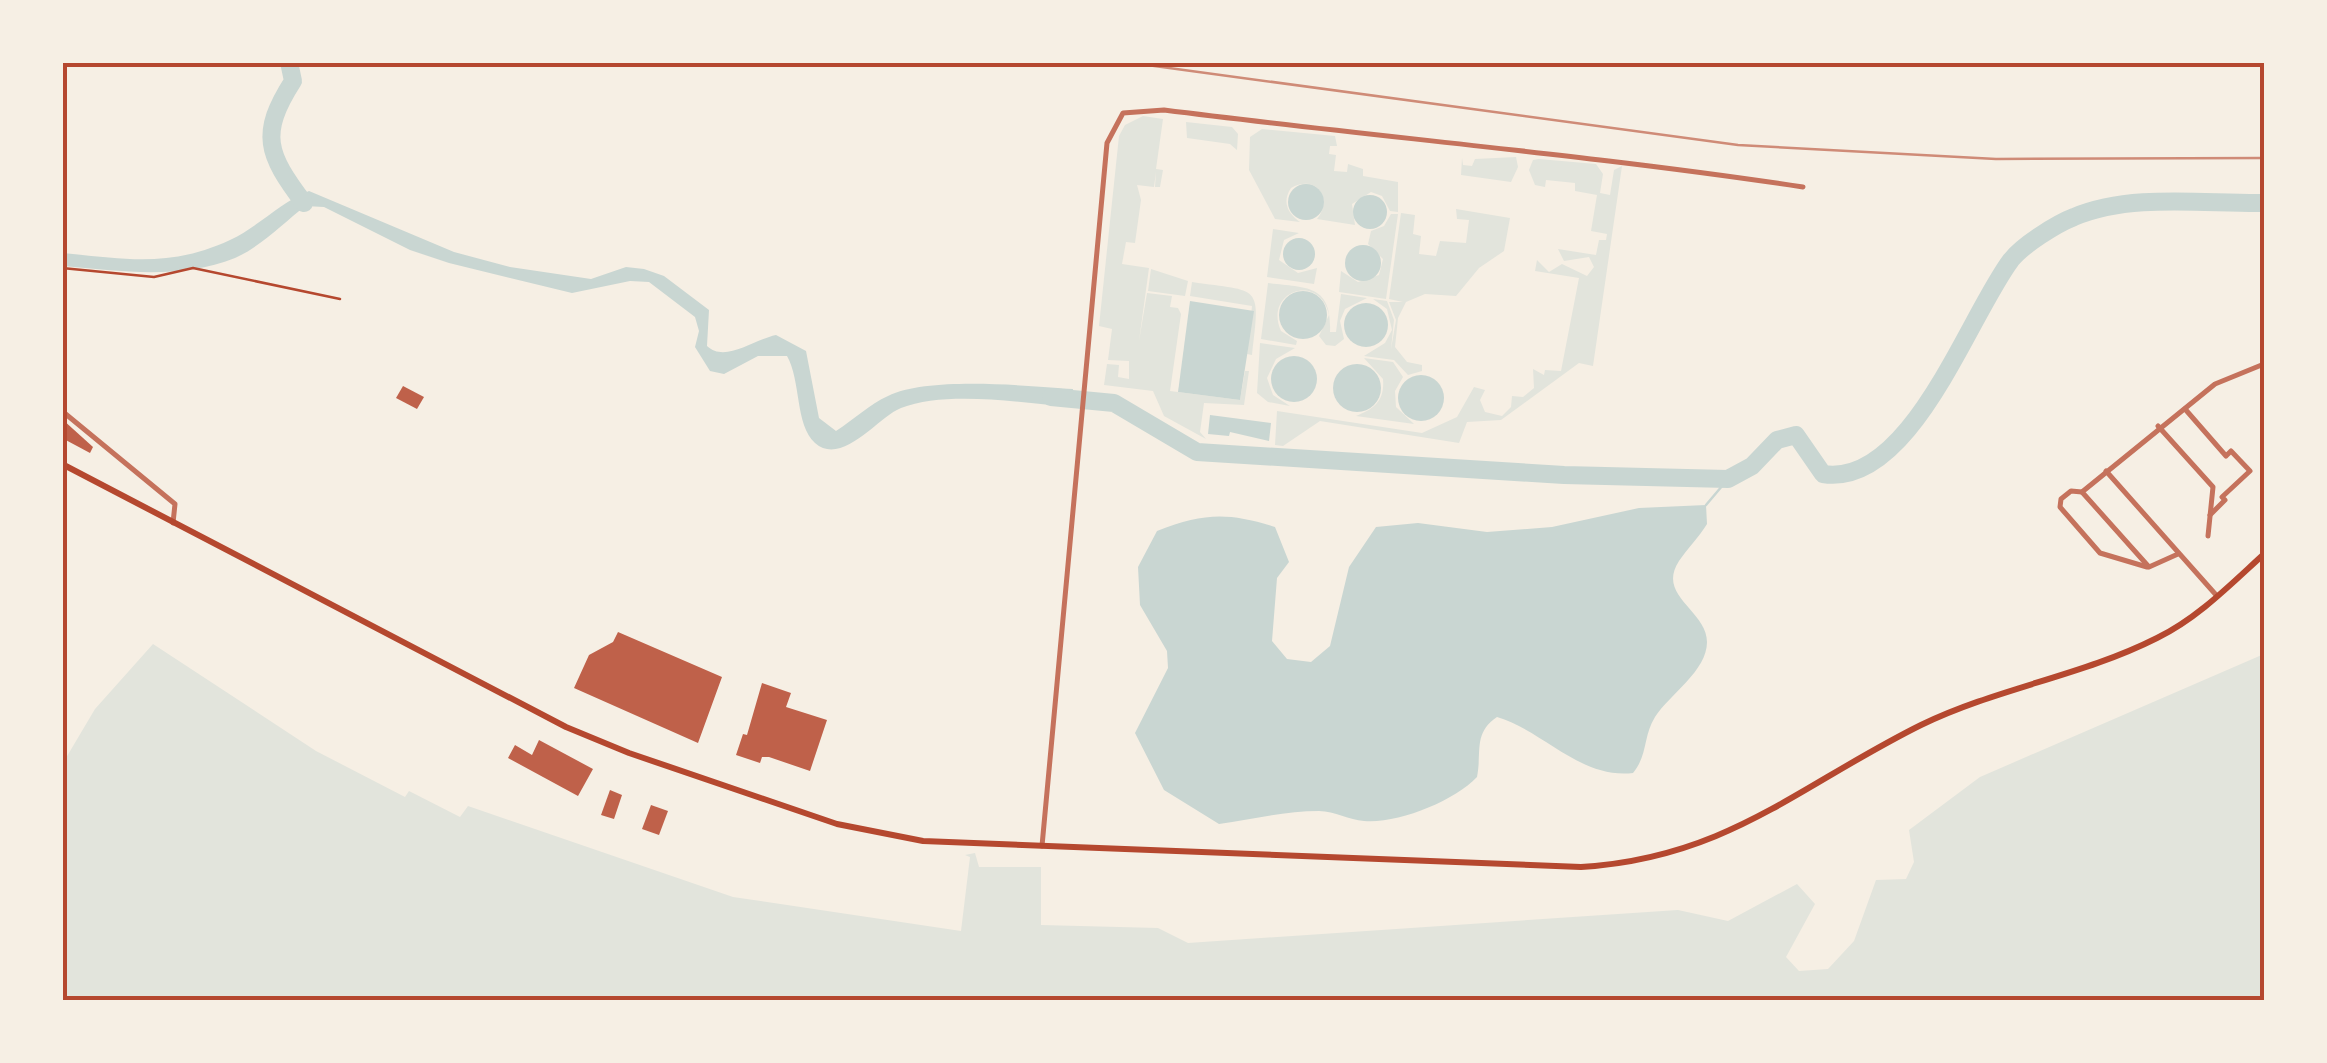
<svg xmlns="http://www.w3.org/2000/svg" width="2327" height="1063" font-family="Helvetica,sans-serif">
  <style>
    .green { fill: #e2e4dc }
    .water { fill: #c9d6d2 }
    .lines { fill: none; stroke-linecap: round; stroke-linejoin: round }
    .stream { stroke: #c9d6d2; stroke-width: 2.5 }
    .river { stroke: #c9d6d2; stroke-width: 18 }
    .building { fill: #bf614a }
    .path { stroke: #b5482f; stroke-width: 2.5 }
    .minor { stroke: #c5725c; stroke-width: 5 }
    .secondary { stroke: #b5482f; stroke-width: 6 }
    .rail { stroke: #cf8b77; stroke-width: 2.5 }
    .neatline { fill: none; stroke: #b5482f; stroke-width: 4 }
  </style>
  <rect width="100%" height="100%" fill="#f6efe4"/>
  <!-- green -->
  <g class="green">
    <polygon points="1143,116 1163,119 1156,169 1163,170 1160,187 1155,187 1156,172 1154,187 1137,185 1141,200 1135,243 1126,242 1122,264 1149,268 1139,341 1147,293 1172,296 1170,307 1178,308 1181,314 1170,391 1240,400 1245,371 1249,371 1244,405 1204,403 1200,432 1206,439 1164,416 1153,391 1104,385 1107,364 1119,365 1118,377 1129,379 1129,361 1108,360 1112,329 1099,326 1119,136 1125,125"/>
    <polygon points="1186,122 1232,127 1238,134 1237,150 1230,144 1187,138"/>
    <path d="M1262,129L1335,136L1337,146H1330L1329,154L1336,155L1334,171L1347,172L1348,164L1363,169V176L1398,182V212L1390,211L1382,196L1371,192L1352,204L1355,225L1317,219C1334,198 1316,174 1291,188C1281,203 1289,214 1300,222L1275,219L1249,170L1250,137Z"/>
    <polygon points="1516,157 1518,167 1511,182 1461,175 1462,158 1463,165 1472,166 1475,159"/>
    <polygon points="1539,159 1596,164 1603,174 1600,193 1610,195 1614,170 1622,166 1593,366 1579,363 1501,420 1467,422 1459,443 1320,421 1283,446 1275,445 1277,411 1422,433 1457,417 1474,387 1485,390 1480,400 1485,412 1502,416 1511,407 1512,396 1523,397 1534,388 1533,369 1544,375 1545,370 1561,371 1579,278 1535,271 1537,260 1549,272 1562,264 1587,276 1594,267 1589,257 1564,261 1558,249 1596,255 1599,240 1606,240 1607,234 1591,231 1597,195 1575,191 1575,183 1546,180 1545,187 1535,185 1529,170 1533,160"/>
    <polygon points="1456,209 1510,218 1504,251 1479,268 1456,296 1425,294 1406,302 1398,318 1395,347 1407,362 1422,365 1422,371 1408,375 1394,360 1364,356 1385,343 1392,330 1387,309 1373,299 1387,301 1394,320 1391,349 1396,320 1389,302 1403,302 1389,299 1401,213 1415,215 1413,234 1421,236 1419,254 1436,256 1440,241 1466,243 1469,220 1457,219"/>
    <polygon points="1391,214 1398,214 1386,299 1339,292 1341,271 1358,282 1379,275 1383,259 1368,244 1371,231 1384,226"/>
    <polygon points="1273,229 1299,233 1284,240 1279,260 1298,273 1317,268 1314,284 1267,277"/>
    <polygon points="1151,269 1188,281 1185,296 1148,291"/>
    <path d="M1192,282C1260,292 1261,283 1252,355L1247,354L1252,306L1190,296Z"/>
    <path d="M1268,283C1307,288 1332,284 1330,332H1336L1341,294L1367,298L1345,309L1340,321L1344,339L1335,346L1326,345L1319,336L1329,315C1320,272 1263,291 1281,331L1297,341L1296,345L1261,339Z"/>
    <polygon points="1260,343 1295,348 1276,359 1267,378 1273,395 1290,406 1268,402 1257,393"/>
    <path d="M1364,358L1393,362L1403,377L1395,391L1396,407L1414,424L1356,416C1373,409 1385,402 1383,379Z"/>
    <polygon points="153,644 316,751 405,797 409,791 460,817 468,806 733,897 961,931 970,857 965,855 975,853 979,867 1041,867 1041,925 1158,928 1188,943 1678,910 1728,921 1797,884 1815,904 1786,957 1799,971 1828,969 1854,941 1876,880 1906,879 1914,862 1909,830 1980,777 2264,654 2264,1000 63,1000 63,763 95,709"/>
  </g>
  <!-- water -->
  <g class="water">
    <circle cx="1306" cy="202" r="18"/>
    <path d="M309,191L454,252L510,267L591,279L626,267L644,269L664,276L709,310L707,346C725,363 753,340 776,335L806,351L819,418L836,431C853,420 870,404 888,396C929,376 1026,386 1073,389L1072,407C1024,403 946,390 901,408C878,417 842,467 815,443C795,425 801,380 787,356H758L724,374L710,371L695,347L699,331L695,317L649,282L630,281L572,293L449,263L410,250L324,207L305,206C284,223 260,247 235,258C180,280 120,271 63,266V253C125,259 170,268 230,240C258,227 281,202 309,191Z"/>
    <circle cx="1370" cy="212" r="17"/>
    <circle cx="1299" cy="254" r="16"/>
    <circle cx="1363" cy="263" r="18"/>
    <circle cx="1303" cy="315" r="24"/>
    <polygon points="1190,301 1254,311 1240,400 1178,392"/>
    <circle cx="1366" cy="325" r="22"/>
    <circle cx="1294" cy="379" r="23"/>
    <circle cx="1357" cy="388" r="24"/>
    <circle cx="1421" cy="398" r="23"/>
    <polygon points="1210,415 1271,423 1269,441 1230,432 1229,436 1208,434"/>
    <path d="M1706,505L1707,524C1699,537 1688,548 1679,561C1656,596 1707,610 1707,642C1707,671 1670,694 1655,717C1643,736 1648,755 1633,773C1580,779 1544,731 1497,717C1473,733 1482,752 1477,777C1454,801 1398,824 1364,821C1349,820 1335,811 1319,811C1286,811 1252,819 1219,824L1164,790L1135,733L1168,668L1167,651L1140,605L1138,567L1157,531C1204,513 1227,512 1275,527L1289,562L1277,578L1272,641L1287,659L1311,662L1330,646L1349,567L1376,527L1418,523L1487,532L1552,527L1639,508Z"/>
  </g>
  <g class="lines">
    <!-- stream -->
    <polyline class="stream" points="1706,505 1728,479"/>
    <!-- river -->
    <g class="river">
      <path d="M289,62L293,81C259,134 267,154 304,203"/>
      <path d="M1051,397L1114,403L1197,452L1564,475L1728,479L1752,466L1777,440L1796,435L1823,474C1910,488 1968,317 2011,260C2023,245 2056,224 2074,217C2131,193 2204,204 2264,203"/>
    </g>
  </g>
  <!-- building -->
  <g class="building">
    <polygon points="403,386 424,397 417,409 396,398"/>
    <polygon points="62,419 93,447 90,453 62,438"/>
    <polygon points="618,632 722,677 698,743 574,688 589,655 613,642"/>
    <polygon points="762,683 791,693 786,707 827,720 810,771 769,757 762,757 760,763 736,755 743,734 747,735"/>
    <polygon points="539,740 593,769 578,796 508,758 515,745 532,755"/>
    <polygon points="610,790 622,795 614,819 601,815"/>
    <polygon points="651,805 668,811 659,835 642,829"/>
  </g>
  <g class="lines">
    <!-- path -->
    <polyline class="path" points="62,268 154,277 193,268 340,299"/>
    <!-- minor -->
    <g class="minor">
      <polyline points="2185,409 2226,456 2231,451 2250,471 2222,497 2225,500 2210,515"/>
      <polyline points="62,411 175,504 173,523"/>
      <polyline points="2158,426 2213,487 2208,536"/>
      <polyline points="2106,471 2217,596"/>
      <polyline points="2082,492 2071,491 2061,499 2060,507 2100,553 2147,567"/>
      <polyline points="2178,554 2149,567 2082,492 2215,384 2264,364"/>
      <path d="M1042,846L1107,143L1123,113L1164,110C1377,137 1591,155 1803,187"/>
    </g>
    <!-- secondary -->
    <path class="secondary" d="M62,464L566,727L629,753L837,824L923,841L1581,867C1727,858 1798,786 1921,725C1997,688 2082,676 2157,638C2198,618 2231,584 2264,554"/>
    <!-- rail -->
    <polyline class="rail" points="1125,62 1738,145 1996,159 2264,158"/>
  </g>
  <!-- border -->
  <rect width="2327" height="1063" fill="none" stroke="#f6efe4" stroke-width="130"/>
  <rect x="65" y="65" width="2197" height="933" class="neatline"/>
</svg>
